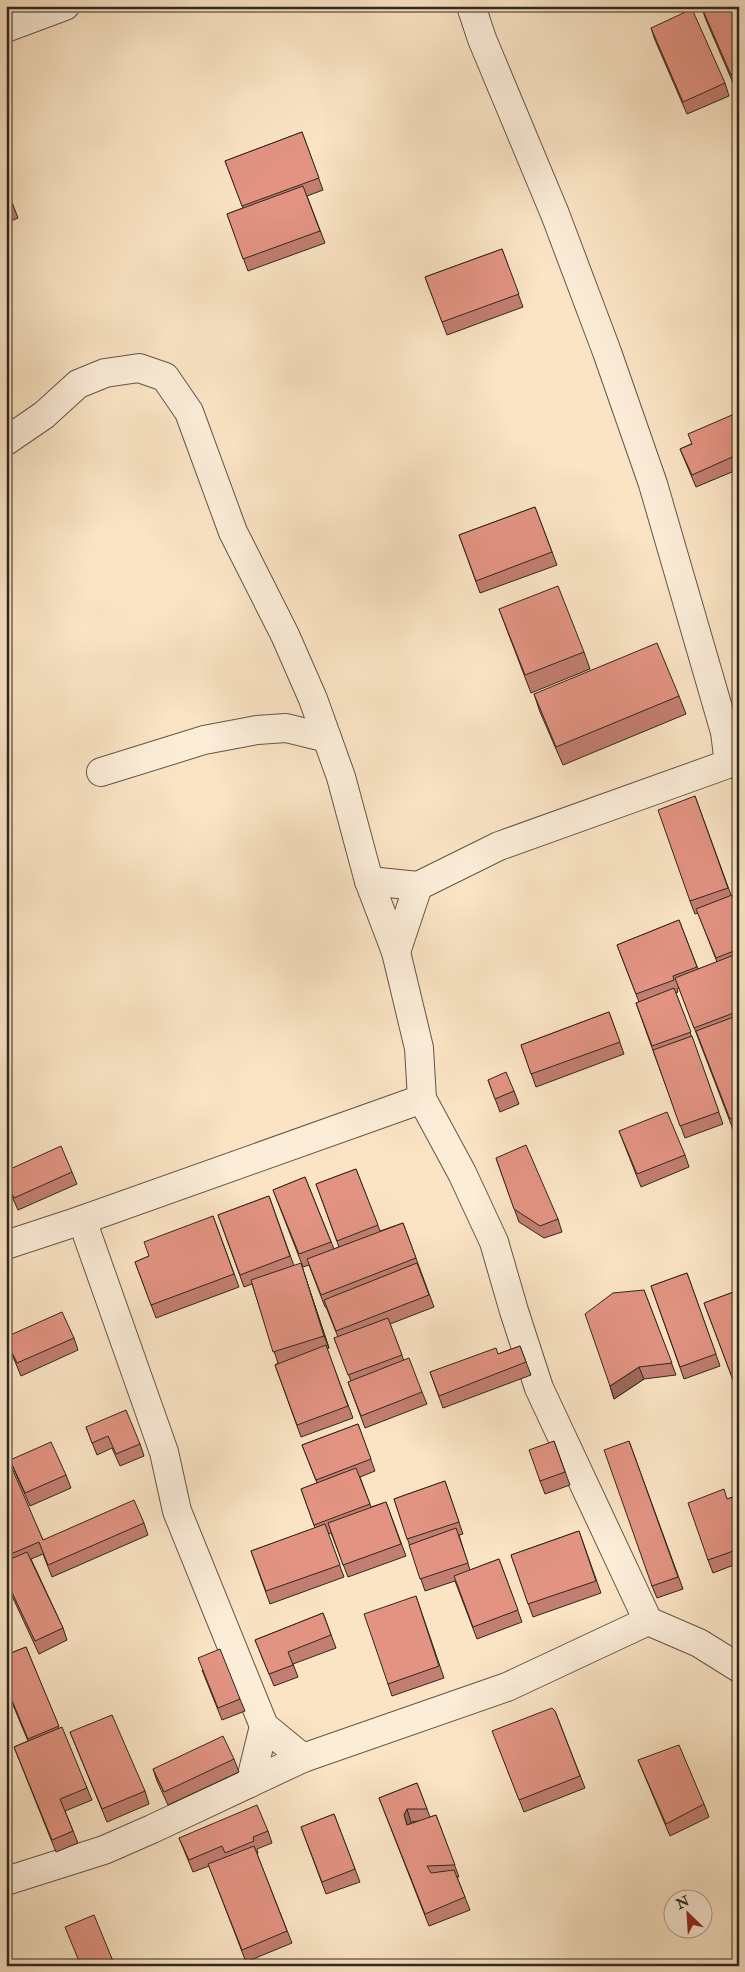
<svg xmlns="http://www.w3.org/2000/svg" width="745" height="1972" font-family="'IM FELL Double Pica',serif">
  <style>
    .lines { fill: none; stroke-linecap: round; stroke-linejoin: round }
    .minor-casing { stroke: #625648; stroke-width: 30 }
    .minor { stroke: #fcedd9; stroke-width: 28 }
    .wall { fill: #c27e70; stroke: #30271e; fill-rule: evenodd }
    .shaded-wall { fill: #9e675b; stroke: #30271e }
    .building { fill: #e29382; stroke: #30271e }
  </style>
  <rect width="100%" height="100%" fill="#fae4c4"/>
  <filter id="stains"><feTurbulence type="fractalNoise" baseFrequency=".004" numOctaves="4"/><feColorMatrix values="0 0 0 0 .2 0 0 0 0 .09 0 0 0 0 .02 0 0 0 .5 -.17"/></filter>
  <radialGradient id="worn" r=".72"><stop offset=".6" stop-color="#630" stop-opacity="0"/><stop offset="1" stop-color="#630" stop-opacity=".3"/></radialGradient>
  <g class="lines">
    <!-- minor casing -->
    <g class="minor-casing">
      <g id="minor">
        <polyline points="471,6 482,39 555,214 607,352 653,484 725,732 729,764"/>
        <polyline points="6,28 65,6"/>
        <polyline points="6,441 44,415 78,384 105,373 139,368 165,377 189,412 233,532 285,635 313,699 341,777 369,881 396,952 419,1048 422,1099 462,1173 494,1242 514,1311 539,1388 648,1621 699,1643 739,1668"/>
        <polyline points="101,772 204,740 257,730 286,728 327,738"/>
        <polyline points="369,881 418,886 499,846 739,760"/>
        <polyline points="396,952 418,886"/>
        <polyline points="82,1220 164,1452 177,1511 264,1726 303,1758"/>
        <polyline points="6,1245 82,1220 422,1099"/>
        <polyline points="250,1783 264,1726"/>
        <polyline points="6,1881 104,1850 152,1829 303,1758 507,1687 648,1621"/>
      </g>
    </g>
    <!-- minor -->
    <use href="#minor" class="minor"/>
  </g>
  <!-- wall -->
  <g class="wall">
    <polygon points="701,6 739,6 739,92 737,92 706,20"/>
    <polygon points="651,28 725,83 729,96 687,114 655,40"/>
    <polygon points="302,132 323,190 307,196 325,243 248,271 227,214 243,208 225,161"/>
    <polygon points="6,190 13,205 18,218 6,223"/>
    <polygon points="502,249 523,307 447,335 425,277"/>
    <polygon points="739,412 739,469 696,487 680,449 691,444"/>
    <polygon points="535,507 557,565 480,593 459,535"/>
    <polygon points="499,609 584,652 590,669 531,693"/>
    <polygon points="534,694 679,696 686,714 563,765 540,712"/>
    <polygon points="695,796 731,895 739,912 739,1130 734,1132 679,988 677,989 678,992 676,993 723,1124 685,1138 656,1059 636,1003 639,1002 617,945 679,920 698,969 717,962 698,913 695,914 690,901"/>
    <polygon points="609,1012 624,1054 536,1087 521,1045"/>
    <polygon points="488,1080 514,1091 519,1104 500,1112"/>
    <polygon points="619,1131 685,1155 689,1167 641,1187"/>
    <polygon points="496,1158 558,1219 562,1232 544,1238 519,1222"/>
    <polygon points="356,1169 380,1231 403,1223 434,1307 390,1324 404,1361 422,1392 427,1404 365,1428 348,1382 351,1381 334,1338 338,1337 326,1307 325,1307 309,1265 303,1267 273,1190 305,1177 334,1249 339,1247 316,1184"/>
    <polygon points="6,1171 72,1172 77,1184 18,1210 6,1183"/>
    <polygon points="269,1196 294,1266 305,1276 329,1348 327,1349 353,1418 301,1437 275,1365 278,1363 252,1284 244,1287 218,1215"/>
    <polygon points="213,1216 239,1287 156,1318 135,1262 149,1256"/>
    <polygon points="687,1273 720,1366 684,1379 651,1286"/>
    <polygon points="644,1290 676,1375 644,1379 614,1399 610,1386"/>
    <polygon points="739,1290 739,1392 738,1393 704,1303"/>
    <polygon points="74,1338 78,1350 21,1376 6,1340"/>
    <polygon points="520,1346 531,1375 443,1408 430,1372 498,1354"/>
    <polygon points="358,1424 375,1471 360,1477 371,1507 386,1502 406,1556 348,1577 331,1533 328,1534 344,1577 270,1604 251,1551 315,1528 301,1489 317,1483 302,1445"/>
    <polygon points="86,1427 140,1444 144,1456 120,1466 112,1448 97,1455"/>
    <polygon points="554,1441 570,1485 545,1494 540,1481"/>
    <polygon points="629,1441 683,1589 657,1598 652,1586"/>
    <polygon points="6,1460 43,1540 144,1523 148,1535 52,1577 43,1554 31,1559 63,1628 67,1640 39,1654 6,1583"/>
    <polygon points="10,1460 66,1475 71,1488 30,1506 15,1472"/>
    <polygon points="445,1481 463,1534 459,1535 470,1570 499,1559 522,1622 477,1639 455,1581 425,1591 394,1499"/>
    <polygon points="739,1495 739,1563 713,1573 708,1560 727,1499"/>
    <polygon points="579,1531 601,1593 533,1617 511,1555"/>
    <polygon points="416,1596 444,1678 392,1696 388,1684"/>
    <polygon points="323,1613 336,1648 293,1664 298,1677 274,1686 255,1640"/>
    <polygon points="26,1647 59,1728 87,1788 92,1800 65,1811 78,1843 56,1852 14,1747 28,1741 6,1688 6,1655"/>
    <polygon points="202,1670 240,1699 245,1711 222,1720"/>
    <polygon points="555,1711 585,1788 524,1812 497,1743"/>
    <polygon points="70,1732 145,1791 149,1804 107,1822"/>
    <polygon points="234,1759 239,1772 168,1805 157,1781 153,1769"/>
    <polygon points="638,1760 704,1804 709,1817 670,1836"/>
    <path d="M417,1783L430,1817L436,1815L459,1877H457L470,1910L429,1926L379,1798ZM418,1821L410,1824L411,1822Z"/>
    <polygon points="334,1814 360,1882 326,1894 301,1827"/>
    <polygon points="268,1831 272,1843 257,1849 258,1853 257,1854 292,1943 246,1962 209,1866 193,1872 179,1838"/>
  </g>
  <!-- shaded-wall -->
  <g class="shaded-wall">
    <polygon points="301,1263 305,1276 329,1348 324,1336"/>
    <polygon points="639,1367 644,1379 614,1399 610,1386"/>
    <polygon points="407,1809 411,1822 408,1827 404,1815"/>
  </g>
  <!-- building -->
  <g class="building">
    <polygon points="701,6 739,6 739,72 731,75"/>
    <polygon points="692,9 725,83 683,102 651,28"/>
    <polygon points="302,132 319,178 242,206 225,161"/>
    <polygon points="303,186 320,231 243,259 227,214"/>
    <polygon points="6,190 13,205 6,208"/>
    <polygon points="502,249 519,294 442,322 425,277"/>
    <polygon points="739,412 739,454 692,475 680,449 692,444 688,434"/>
    <polygon points="535,507 552,552 476,581 459,535"/>
    <polygon points="558,586 584,652 525,675 499,609"/>
    <polygon points="657,643 679,696 556,747 534,694"/>
    <polygon points="695,796 728,888 690,901 658,810"/>
    <polygon points="732,895 739,912 739,949 716,958 696,909"/>
    <polygon points="679,920 697,967 673,976 674,980 636,994 617,945"/>
    <polygon points="739,953 739,1011 694,1028 675,978"/>
    <polygon points="674,988 691,1032 652,1046 636,1003"/>
    <polygon points="609,1012 620,1042 531,1074 521,1045"/>
    <polygon points="739,1015 739,1116 730,1119 696,1031"/>
    <polygon points="692,1036 719,1112 680,1126 653,1050"/>
    <polygon points="506,1072 514,1091 495,1099 488,1080"/>
    <polygon points="667,1112 685,1155 637,1174 619,1131"/>
    <polygon points="526,1145 558,1219 540,1226 514,1209 496,1158"/>
    <polygon points="61,1146 72,1172 14,1198 6,1181 6,1171"/>
    <polygon points="356,1169 378,1225 337,1241 316,1184"/>
    <polygon points="305,1177 331,1242 299,1254 273,1190"/>
    <polygon points="269,1196 290,1256 240,1275 218,1215"/>
    <polygon points="213,1216 234,1274 151,1305 135,1262 149,1256 144,1242"/>
    <polygon points="403,1223 416,1258 321,1295 307,1259"/>
    <polygon points="301,1263 324,1336 273,1352 251,1280"/>
    <polygon points="417,1263 429,1295 336,1331 324,1300"/>
    <polygon points="687,1273 716,1354 680,1367 651,1286"/>
    <polygon points="644,1290 672,1363 639,1367 610,1386 585,1314 613,1293"/>
    <polygon points="739,1290 739,1378 733,1380 704,1303"/>
    <polygon points="62,1312 74,1338 17,1363 6,1340 6,1337"/>
    <polygon points="388,1318 402,1355 348,1375 334,1338"/>
    <polygon points="326,1345 348,1406 297,1425 275,1365"/>
    <polygon points="520,1346 526,1362 439,1396 430,1372 496,1348 498,1354"/>
    <polygon points="409,1358 422,1392 361,1416 348,1382"/>
    <polygon points="126,1410 140,1444 116,1454 108,1436 92,1443 86,1427"/>
    <polygon points="358,1424 371,1459 316,1480 302,1445"/>
    <polygon points="554,1441 565,1472 540,1481 529,1450"/>
    <polygon points="629,1441 678,1577 652,1586 604,1450"/>
    <polygon points="51,1442 66,1475 25,1493 10,1460"/>
    <polygon points="8,1459 43,1540 134,1500 144,1523 48,1565 39,1542 6,1556 6,1460"/>
    <polygon points="356,1468 370,1504 314,1525 301,1489"/>
    <polygon points="445,1481 459,1522 407,1539 394,1499"/>
    <polygon points="724,1489 727,1499 739,1495 739,1549 708,1560 688,1503"/>
    <polygon points="386,1502 401,1544 343,1565 328,1523"/>
    <polygon points="325,1524 340,1565 266,1591 251,1551"/>
    <polygon points="456,1528 468,1563 420,1579 409,1545"/>
    <polygon points="579,1531 596,1581 528,1604 511,1555"/>
    <polygon points="27,1552 63,1628 35,1641 6,1580 6,1561"/>
    <polygon points="499,1559 518,1610 473,1627 454,1576"/>
    <polygon points="416,1596 439,1666 388,1684 364,1614"/>
    <polygon points="323,1613 331,1635 288,1652 293,1665 269,1674 255,1640"/>
    <polygon points="26,1647 59,1726 28,1739 6,1686 6,1655"/>
    <polygon points="220,1649 240,1699 218,1708 198,1658"/>
    <polygon points="552,1708 555,1711 580,1776 519,1800 492,1731"/>
    <polygon points="112,1715 145,1791 102,1809 70,1732"/>
    <polygon points="62,1727 87,1788 60,1799 73,1831 52,1840 14,1747"/>
    <polygon points="223,1736 234,1759 164,1792 153,1769"/>
    <polygon points="679,1745 704,1804 666,1824 638,1760"/>
    <polygon points="417,1783 427,1809 407,1809 404,1815 407,1825 436,1815 455,1865 427,1866 431,1873 454,1870 465,1897 425,1914 379,1798"/>
    <polygon points="257,1805 268,1831 253,1837 254,1841 225,1853 222,1846 189,1860 179,1838"/>
    <polygon points="334,1814 355,1869 322,1882 301,1827"/>
    <polygon points="254,1846 287,1931 242,1950 208,1864"/>
    <polygon points="94,1915 115,1966 81,1966 65,1927"/>
    <polygon points="211,1964 211,1966 186,1966 187,1965"/>
  </g>
  <!-- margin -->
  <rect width="745" height="1972" fill="none" stroke="#fae4c4" stroke-width="25"/>
  <rect x="8" y="8" width="730" height="1957" fill="none" stroke="#30271e" stroke-width="2.5"/>
  <rect x="12" y="12" width="720" height="1947" fill="none" stroke="#30271e"/>
  <!-- north arrow -->
  <g transform="translate(688 1914) rotate(335)"><circle r="24" fill="#fcedd9" stroke="#aa9e8e"/>
  <path d="M0-4L9 19L0 12L-9 19Z" fill="#8f2418"/>
  <text y="-8" font-size="14" font-weight="bold" text-anchor="middle" fill="#30271e">N</text>
  </g>
  <rect width="100%" height="100%" filter="url(#stains)"/>
  <rect width="100%" height="100%" fill="url(#worn)"/>
</svg>
